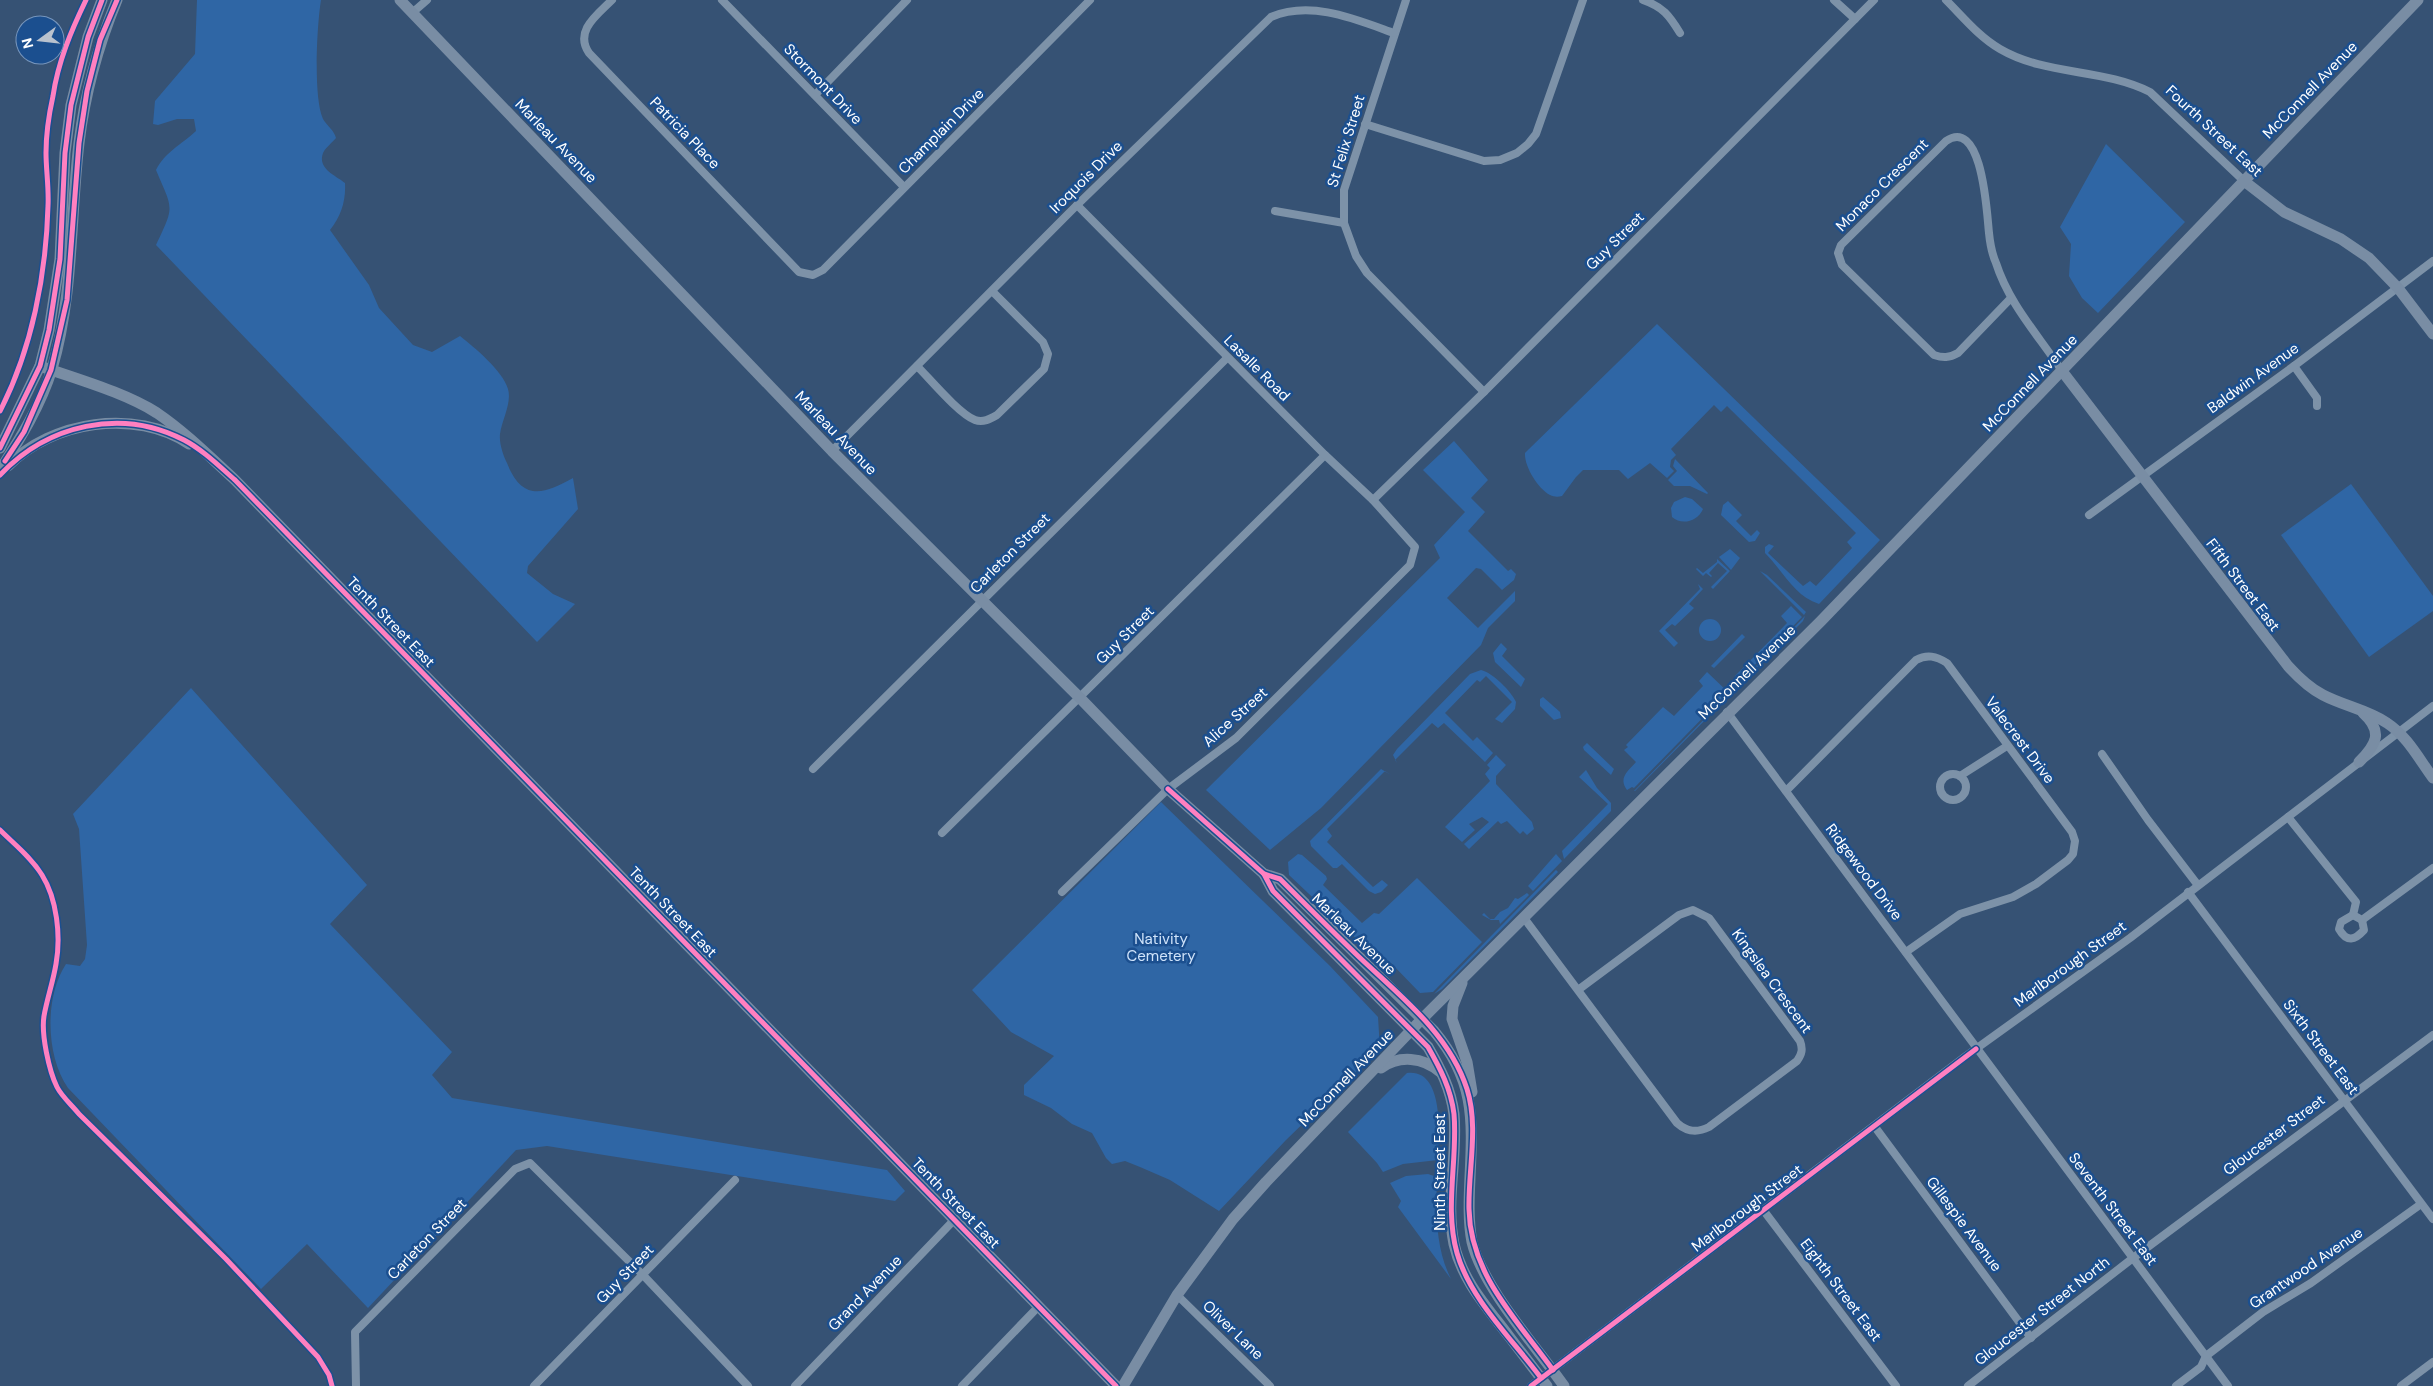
<svg xmlns="http://www.w3.org/2000/svg" width="2433" height="1386" font-family="'DM Sans',sans-serif">
  <style>
    .green { fill: #2f66a5 }
    .lines { fill: none; stroke-linecap: round; stroke-linejoin: round }
    .street { stroke: #7d92a8; stroke-width: 8 }
    .secondary { stroke: #798da4; stroke-width: 11 }
    .cycleway-casing { stroke: #1b4f8f; stroke-width: 8 }
    .cycleway { stroke: #ff80c0; stroke-width: 5 }
    .labels { text-anchor: middle; stroke-width: 5; stroke-linejoin: round; paint-order: stroke }
    .street-label { font-size: 15px; fill: #fff; stroke: #1b4f8f }
    .park-label { font-size: 15px; fill: #cfe3fa; stroke: #1b4f8f }
  </style>
  <rect width="100%" height="100%" fill="#365274"/>
  <!-- green -->
  <g class="green">
    <path d="M197,0H321C317,25 313,97 323,119C327,126 334,130 336,138C332,143 326,147 323,153C317,169 337,176 345,183C346,201 341,216 330,230L369,285L379,308L413,345L432,352L460,336C474,347 503,371 508,389C512,403 502,420 500,434C499,443 503,455 507,463C522,501 543,495 573,478L578,509L528,566L527,573L553,594L575,604L537,642L156,245C175,205 173,210 156,170C165,152 181,145 196,131L194,119H177L158,125L153,124L155,101L195,54Z"/>
    <polygon points="2106,144 2185,222 2098,313 2082,298 2069,276 2071,244 2060,227"/>
    <path d="M1657,324L1880,540L1819,604C1794,596 1783,571 1765,553V547L1769,544L1774,546L1768,553L1803,586L1810,581L1816,586L1852,548L1847,542L1856,533L1727,406L1721,412L1714,405L1671,449L1676,455L1671,460L1670,467L1674,471L1667,478L1650,463L1628,479L1619,470H1583L1576,477L1562,496C1558,497 1554,497 1550,495C1538,489 1524,466 1525,453L1529,449Z"/>
    <polygon points="1454,441 1488,480 1471,498 1485,512 1468,531 1508,571 1511,569 1516,574 1514,580 1502,590 1481,569 1476,568 1447,598 1478,628 1515,591 1515,601 1488,628 1481,645 1321,808 1270,850 1206,790 1440,558 1434,545 1465,512 1423,470"/>
    <polygon points="1675,459 1708,493 1707,494 1690,486 1674,486 1668,480 1677,471 1673,466"/>
    <polygon points="2351,484 2433,596 2433,611 2369,657 2281,535"/>
    <path d="M1685,497L1692,499L1703,509C1698,521 1682,526 1672,517L1671,508L1674,502Z"/>
    <polygon points="1728,501 1742,515 1736,521 1751,536 1757,530 1760,533 1755,541 1749,542 1721,515 1723,505"/>
    <polygon points="1730,549 1740,558 1731,570 1719,557"/>
    <polygon points="1717,559 1730,571 1713,589 1711,587 1727,571 1718,563 1709,573 1712,576 1711,577 1706,573 1703,576 1696,569 1697,568 1703,573 1717,562"/>
    <polygon points="1760,571 1767,575 1806,612 1804,615"/>
    <polygon points="1698,584 1703,589 1689,604 1694,608 1675,626 1672,624 1665,630 1678,643 1674,647 1659,631 1700,589"/>
    <polygon points="1791,606 1802,617 1739,681 1735,676 1787,623 1781,616"/>
    <polygon points="1805,616 1803,621 1635,791 1634,791"/>
    <circle cx="1710" cy="630" r="11"/>
    <polygon points="1742,634 1745,637 1714,668 1711,666"/>
    <polygon points="1501,643 1507,649 1502,656 1525,679 1521,687 1495,662 1493,653"/>
    <path d="M1481,670C1493,673 1511,691 1516,702L1515,709L1502,723L1495,719L1512,702L1486,676L1480,682L1477,680L1445,713L1473,741L1477,737L1493,753L1485,762L1444,723L1438,728L1432,723L1395,760L1397,763L1393,755L1397,749L1470,674Z"/>
    <path d="M1707,672L1728,692L1634,788L1632,787L1627,790C1618,778 1628,771 1636,762L1624,750L1628,747L1626,745L1663,707L1674,716L1703,686L1699,681Z"/>
    <path d="M191,688L367,885L330,924L452,1052L432,1075L452,1098L887,1170L905,1191L895,1201L547,1146L516,1150L368,1308L307,1244L261,1289L68,1088C46,1057 44,997 66,964L80,966L85,959L87,945L79,829L73,814Z"/>
    <polygon points="1543,697 1560,712 1561,718 1554,720 1540,706 1540,699"/>
    <polygon points="1587,743 1614,769 1611,775 1584,750 1583,747"/>
    <polygon points="1496,755 1506,765 1496,776 1496,784 1532,822 1534,829 1527,835 1523,831 1520,834 1507,821 1501,824 1498,821 1469,849 1464,844 1489,822 1482,817 1469,824 1475,830 1462,842 1445,827 1490,781 1485,774 1490,768 1487,765"/>
    <polygon points="1381,769 1391,775 1385,771 1327,829 1332,836 1327,842 1373,887 1382,880 1388,885 1381,892 1375,894 1369,891 1342,864 1337,868 1333,868 1311,846 1310,841"/>
    <polygon points="1586,770 1597,788 1611,803 1611,811 1564,859 1562,851 1608,804 1579,777"/>
    <polygon points="1161,802 1330,966 1378,1017 1380,1049 1286,1140 1219,1211 1170,1180 1140,1167 1125,1161 1112,1164 1106,1158 1092,1133 1072,1124 1051,1108 1024,1095 1024,1085 1054,1056 1011,1032 972,990"/>
    <polygon points="1298,854 1302,855 1326,876 1327,879 1323,885 1362,923 1374,913 1379,914 1417,878 1482,942 1433,992 1420,993 1391,963 1387,966 1384,965 1289,875 1288,862"/>
    <polygon points="1556,854 1562,861 1533,891 1528,886"/>
    <polygon points="1556,870 1558,872 1442,989 1434,994"/>
    <polygon points="1527,893 1529,895 1500,924 1499,920 1491,920 1482,915 1484,913 1490,919 1494,919 1500,912 1508,908 1515,898 1518,899"/>
    <path d="M1407,1073C1445,1068 1439,1137 1438,1160L1403,1164L1383,1172L1377,1163L1348,1132Z"/>
    <path d="M1428,1174L1437,1177C1436,1212 1435,1247 1451,1279L1398,1207L1401,1201L1390,1183L1406,1176Z"/>
  </g>
  <g class="lines">
    <!-- street -->
    <g class="street">
      <path d="M612,0C597,15 574,31 589,53L799,272L813,275L823,270L1090,0"/>
      <polyline points="722,0 904,187"/>
      <polyline points="1406,0 1344,190 1344,223 1356,256 1367,273 1484,392"/>
      <path d="M1643,0C1663,7 1669,15 1680,33"/>
      <polyline points="1834,0 1855,19"/>
      <path d="M1946,0C1963,17 1979,37 2000,49C2046,76 2103,68 2150,92L2244,181"/>
      <polyline points="412,13 427,0"/>
      <polyline points="815,95 907,0"/>
      <polyline points="1365,124 1484,161 1500,160 1517,153 1528,144 1536,134 1583,0"/>
      <polyline points="1275,211 1344,223"/>
      <path d="M2011,298L1958,353C1949,358 1943,358 1934,355L1842,265L1838,253L1841,245L1946,141C1983,116 1987,216 1989,233C1990,243 1992,254 1996,263C2009,304 2039,336 2062,371"/>
      <path d="M917,366C930,379 959,414 975,420C983,423 990,419 997,415L1044,369L1048,354L1043,342L992,291"/>
      <polyline points="2294,366 2317,398 2317,406"/>
      <path d="M832,451L1077,205L1271,17C1311,0 1355,19 1394,33"/>
      <polyline points="1373,500 1484,392 1874,0"/>
      <polyline points="2089,515 2294,366 2433,261"/>
      <polyline points="1727,712 2228,1386"/>
      <polyline points="2102,754 2148,820 2197,884"/>
      <polyline points="813,769 1227,358"/>
      <circle cx="1953" cy="787" r="13"/>
      <polyline points="1960,776 2007,746"/>
      <path d="M1786,791L1916,660C1927,654 1936,656 1947,663L2072,832L2075,841L2073,854L2068,860L2036,884L2013,897L1960,914L1906,952"/>
      <polyline points="2288,817 2356,902 2353,915 2362,920 2433,868"/>
      <polyline points="942,833 1325,455"/>
      <polyline points="1062,892 1168,789 1236,738 1410,565 1415,547 1373,500 1325,455 1077,205"/>
      <polyline points="2188,892 2433,1219"/>
      <path d="M2353,915L2341,922L2339,929C2347,943 2355,940 2364,930L2362,920"/>
      <path d="M1524,918L1677,1123C1687,1132 1697,1133 1709,1127L1797,1061C1802,1054 1803,1049 1800,1041L1709,918L1693,910L1679,915L1578,990"/>
      <polyline points="1875,1127 2031,1338"/>
      <polyline points="1764,1211 1896,1386"/>
      <polyline points="1177,1295 1270,1386"/>
      <polyline points="2206,1356 2263,1312 2311,1283 2421,1204"/>
      <polyline points="356,1386 355,1332 515,1169 530,1163 643,1275 748,1386"/>
      <polyline points="534,1386 735,1180"/>
      <polyline points="795,1386 955,1219"/>
      <polyline points="962,1386 1038,1307"/>
      <polyline points="1531,1386 1966,1056 2130,938 2433,706"/>
      <polyline points="1968,1386 2133,1258 2433,1035"/>
      <polyline points="2176,1386 2201,1367 2206,1356"/>
      <polyline points="2401,1386 2433,1362"/>
    </g>
    <!-- secondary -->
    <g class="secondary">
      <path d="M400,0L832,451L1080,698L1168,789L1264,874L1280,879L1434,1031C1474,1079 1473,1117 1470,1177C1469,1199 1468,1221 1472,1242C1483,1288 1536,1346 1564,1386"/>
      <polyline points="2244,181 2284,212 2341,239 2369,258 2398,288 2433,334"/>
      <path d="M40,366C76,379 124,392 157,413C185,432 210,457 235,480L1116,1386"/>
      <path d="M2062,371L2288,666C2298,677 2309,688 2323,695C2344,706 2368,710 2387,723C2407,736 2419,759 2433,778"/>
      <polyline points="0,448 40,366 49,330 60,259 65,153 71,105 88,37 102,0"/>
      <path d="M8,466C51,421 136,408 189,444"/>
      <path d="M0,470C20,439 41,405 52,369C74,294 70,219 79,143C85,93 98,46 117,0"/>
      <path d="M2359,762C2376,745 2384,732 2363,713"/>
      <path d="M1264,874L1273,891L1428,1047C1440,1068 1451,1089 1454,1114C1458,1157 1445,1201 1454,1244C1462,1280 1486,1306 1508,1335C1521,1352 1534,1369 1547,1386"/>
      <polyline points="1462,983 1453,1006 1452,1019 1467,1062 1472,1092"/>
      <path d="M1381,1068C1399,1055 1423,1057 1440,1072"/>
      <polyline points="1123,1386 1177,1295 1233,1219 1266,1182 1422,1019 1821,621 2418,0"/>
    </g>
    <!-- cycleway casing -->
    <g class="cycleway-casing">
      <g id="cycleway">
        <path d="M0,411C32,349 46,275 48,206C49,188 46,170 46,153C46,134 49,114 53,96C58,62 71,31 86,0"/>
        <polyline points="0,448 40,366 49,330 60,259 65,153 71,105 88,37 102,0"/>
        <polyline points="5,461 24,432 51,370 67,300 79,143 87,91 100,40 117,0"/>
        <path d="M0,475C47,425 121,407 184,440C203,450 219,466 235,480L1116,1386"/>
        <path d="M1168,789L1264,874L1280,879C1306,905 1332,931 1358,956C1399,995 1449,1033 1467,1089C1479,1127 1468,1170 1469,1209C1470,1274 1517,1320 1553,1370"/>
        <path d="M0,830C14,844 31,857 42,875C57,899 61,936 56,964C53,982 47,999 44,1016C41,1034 49,1071 57,1087C62,1097 72,1105 79,1114L226,1259L318,1357L329,1375L332,1386"/>
        <path d="M1264,874L1273,891L1428,1047C1440,1068 1451,1089 1454,1114C1458,1160 1444,1207 1457,1253C1470,1299 1513,1340 1541,1378"/>
        <polyline points="1531,1386 1976,1049"/>
      </g>
    </g>
    <!-- cycleway -->
    <use href="#cycleway" class="cycleway"/>
  </g>
  <g class="labels">
    <!-- street labels -->
    <g class="street-label">
      <text transform="translate(823 84) rotate(46)" y="5">Stormont Drive</text>
      <text transform="translate(2310 90) rotate(-46)" y="5">McConnell Avenue</text>
      <text transform="translate(941 131) rotate(-45)" y="5">Champlain Drive</text>
      <text transform="translate(2214 131) rotate(43)" y="5">Fourth Street East</text>
      <text transform="translate(685 133) rotate(46)" y="5">Patricia Place</text>
      <text transform="translate(556 141) rotate(46)" y="5">Marleau Avenue</text>
      <text transform="translate(1346 141) rotate(-73)" y="5">St Felix Street</text>
      <text transform="translate(1086 177) rotate(-45)" y="5">Iroquois Drive</text>
      <text transform="translate(1882 185) rotate(-45)" y="5">Monaco Crescent</text>
      <text transform="translate(1615 241) rotate(-45)" y="5">Guy Street</text>
      <text transform="translate(1257 368) rotate(45)" y="5">Lasalle Road</text>
      <text transform="translate(2253 378) rotate(-36)" y="5">Baldwin Avenue</text>
      <text transform="translate(2030 383) rotate(-46)" y="5">McConnell Avenue</text>
      <text transform="translate(836 433) rotate(46)" y="5">Marleau Avenue</text>
      <text transform="translate(1010 553) rotate(-45)" y="5">Carleton Street</text>
      <text transform="translate(2243 585) rotate(53)" y="5">Fifth Street East</text>
      <text transform="translate(391 622) rotate(46)" y="5">Tenth Street East</text>
      <text transform="translate(1125 635) rotate(-45)" y="5">Guy Street</text>
      <text transform="translate(1747 672) rotate(-44)" y="5">McConnell Avenue</text>
      <text transform="translate(1235 717) rotate(-42)" y="5">Alice Street</text>
      <text transform="translate(2020 740) rotate(53)" y="5">Valecrest Drive</text>
      <text transform="translate(1864 872) rotate(53)" y="5">Ridgewood Drive</text>
      <text transform="translate(673 912) rotate(46)" y="5">Tenth Street East</text>
      <text transform="translate(1354 934) rotate(44)" y="5">Marleau Avenue</text>
      <text transform="translate(2070 964) rotate(-36)" y="5">Marlborough Street</text>
      <text transform="translate(1772 981) rotate(54)" y="5">Kingslea Crescent</text>
      <text transform="translate(2321 1047) rotate(53)" y="5">Sixth Street East</text>
      <text transform="translate(1346 1078) rotate(-46)" y="5">McConnell Avenue</text>
      <text transform="translate(2274 1135) rotate(-37)" y="5">Gloucester Street</text>
      <text transform="translate(1440 1172) rotate(-90)" y="5">Ninth Street East</text>
      <text transform="translate(956 1203) rotate(46)" y="5">Tenth Street East</text>
      <text transform="translate(1747 1208) rotate(-37)" y="5">Marlborough Street</text>
      <text transform="translate(2113 1209) rotate(53)" y="5">Seventh Street East</text>
      <text transform="translate(1964 1224) rotate(53)" y="5">Gillespie Avenue</text>
      <text transform="translate(427 1239) rotate(-46)" y="5">Carleton Street</text>
      <text transform="translate(2306 1268) rotate(-34)" y="5">Grantwood Avenue</text>
      <text transform="translate(625 1274) rotate(-46)" y="5">Guy Street</text>
      <text transform="translate(1841 1290) rotate(53)" y="5">Eighth Street East</text>
      <text transform="translate(865 1293) rotate(-46)" y="5">Grand Avenue</text>
      <text transform="translate(2042 1311) rotate(-38)" y="5">Gloucester Street North</text>
      <text transform="translate(1233 1330) rotate(44)" y="5">Oliver Lane</text>
    </g>
    <!-- park labels -->
    <g class="park-label">
      <text x="1161" y="944">Nativity<tspan x="1161" dy="17">Cemetery</tspan></text>
    </g>
  </g>
  <!-- north arrow -->
  <g transform="translate(40 40) rotate(255)"><circle r="24" fill="#1b4f8f" stroke="#7695bc"/>
  <path d="M0-4L9 19L0 12L-9 19Z" fill="#b9c2ce"/>
  <text y="-8" font-size="14" font-weight="bold" text-anchor="middle" fill="#ffffff">N</text>
  </g>
</svg>
